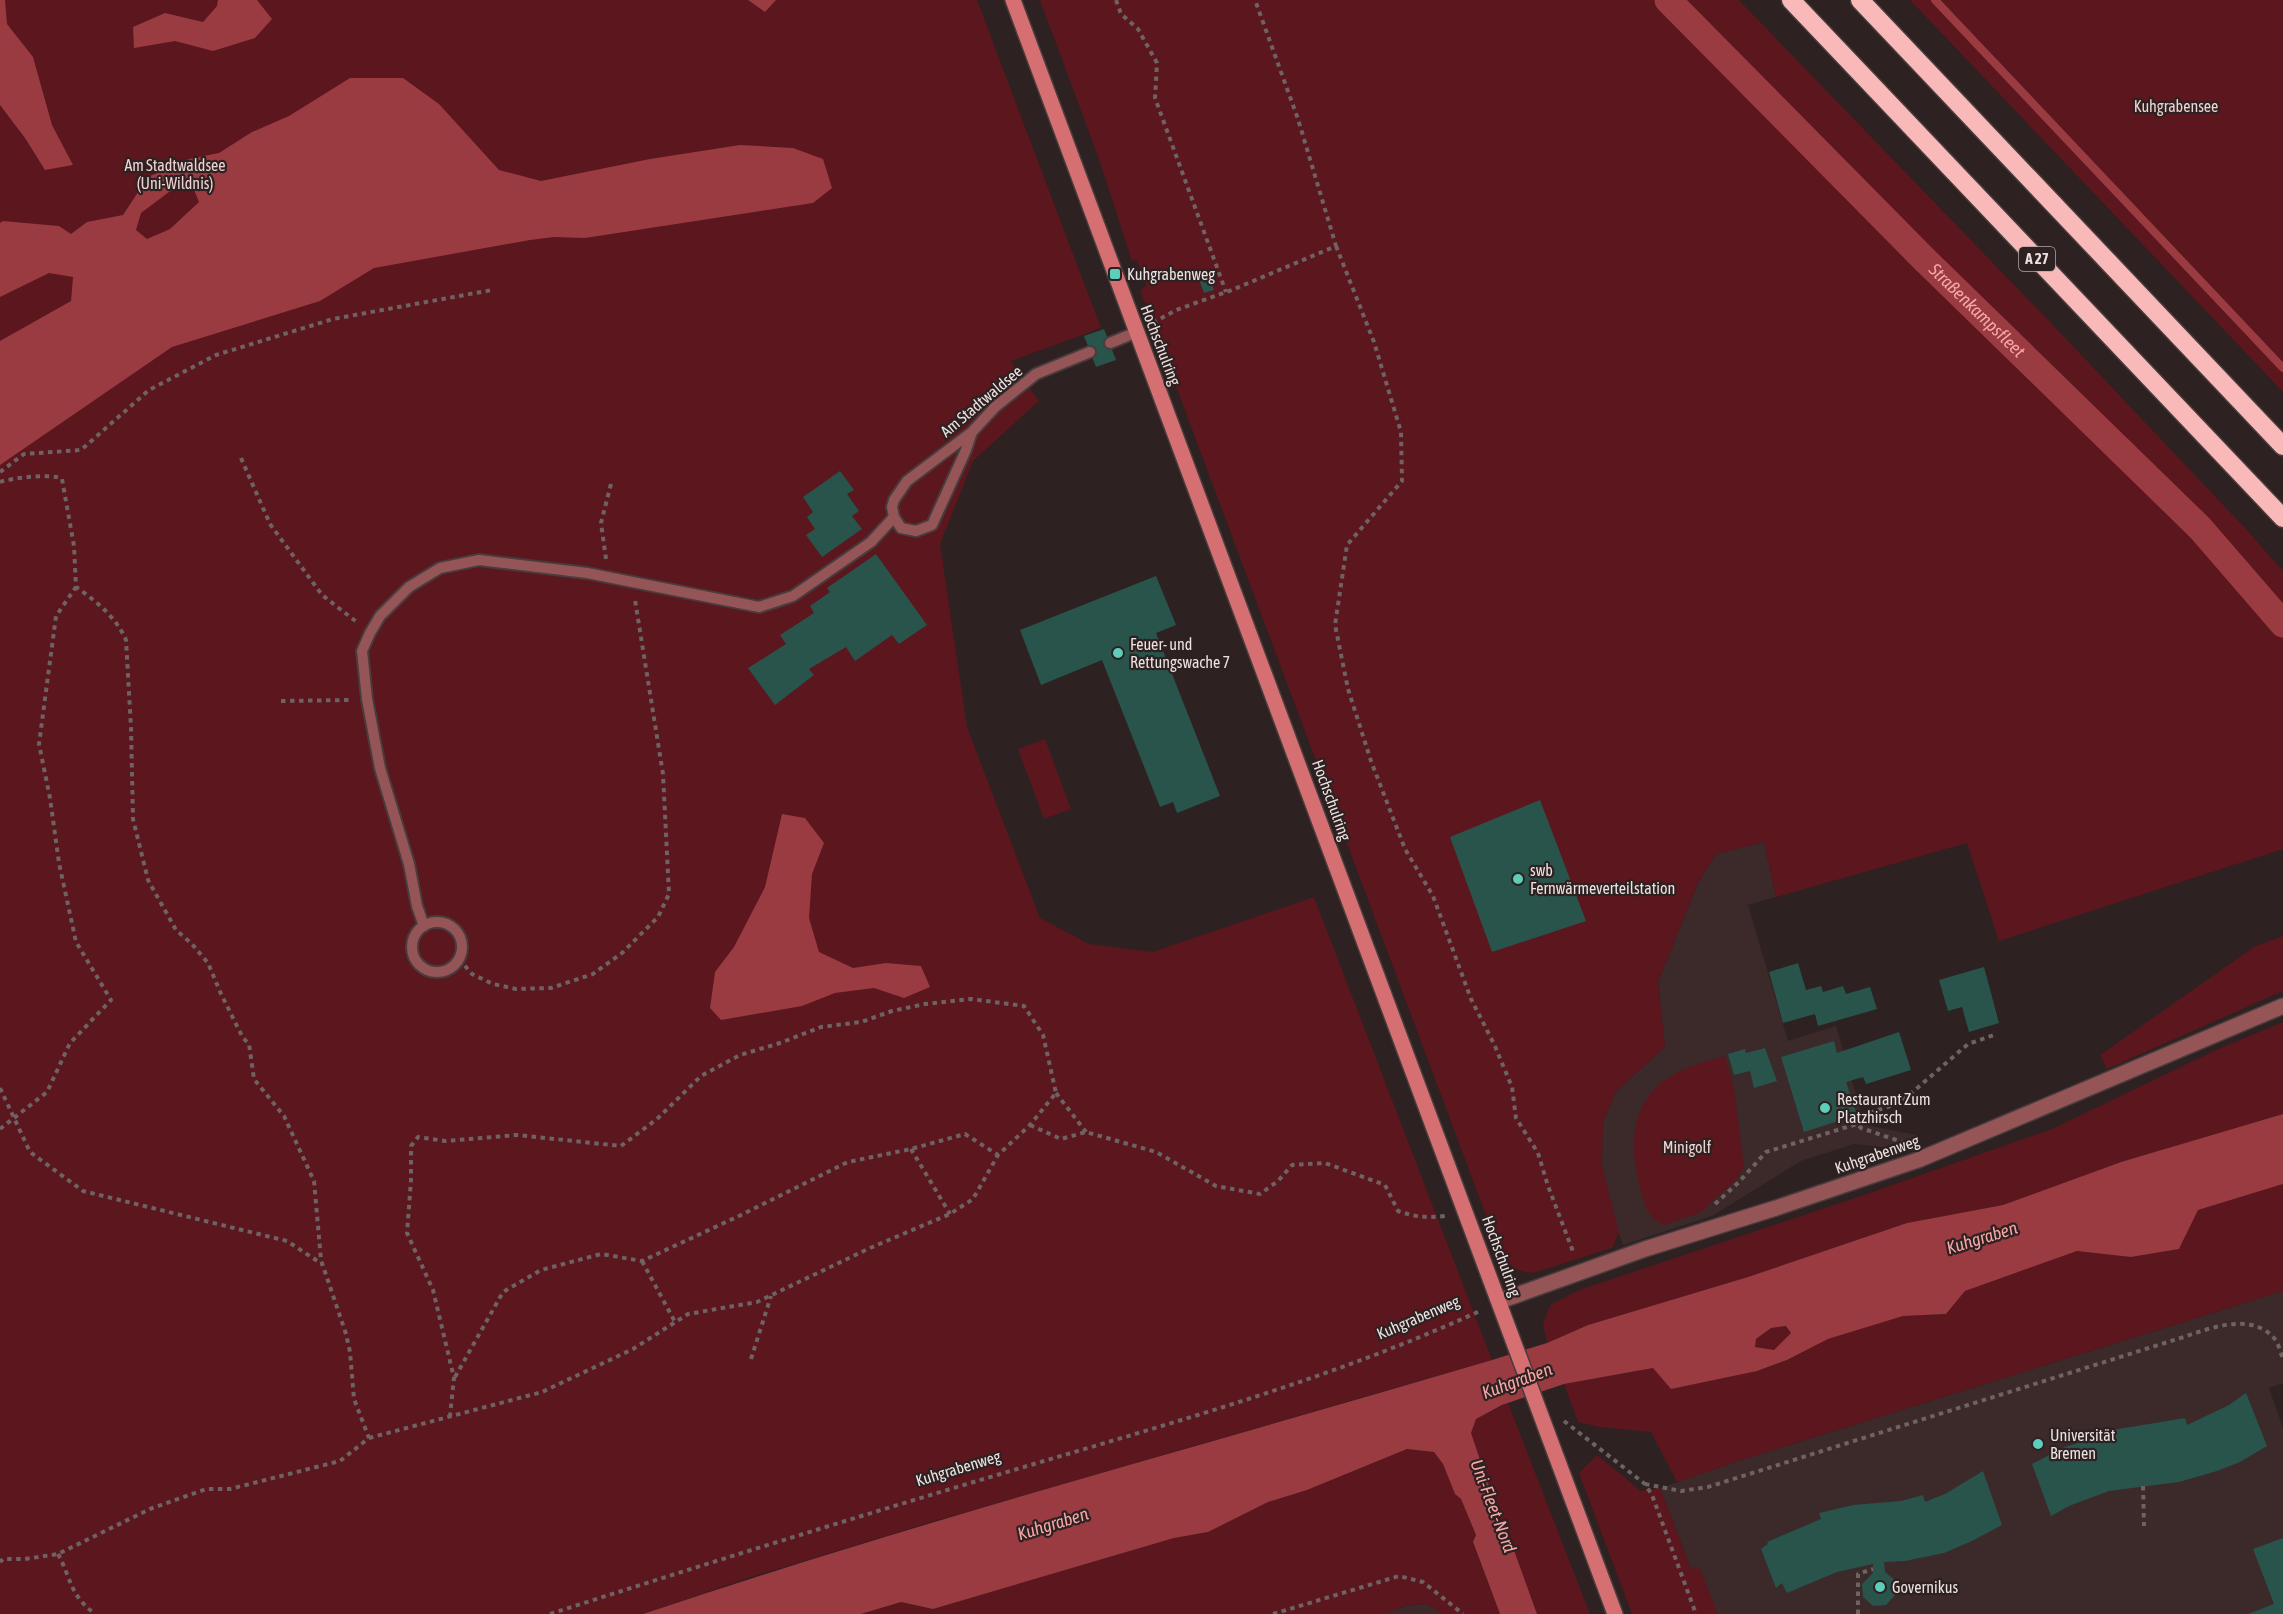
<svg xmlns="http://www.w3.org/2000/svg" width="2283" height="1614" font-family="'Asap Condensed',sans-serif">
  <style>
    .built { fill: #3c2929 }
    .green { fill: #5b161e }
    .water { fill: #9a3a41; fill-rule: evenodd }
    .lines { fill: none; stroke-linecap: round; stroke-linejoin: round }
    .stream { stroke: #9a3a41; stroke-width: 8 }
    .canal { stroke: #9a3a41; stroke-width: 27 }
    .building { fill: #28544c }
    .lane-casing { stroke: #483c3c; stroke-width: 14 }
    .street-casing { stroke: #483c3c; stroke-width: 18 }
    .secondary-casing { stroke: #483c3c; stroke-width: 18 }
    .highway-casing { stroke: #483c3c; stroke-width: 21 }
    .path { stroke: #6e6262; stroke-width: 4; stroke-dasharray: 4.5 4.5; stroke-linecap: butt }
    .lane { stroke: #955557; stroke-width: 10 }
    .street { stroke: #955557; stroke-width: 15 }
    .secondary { stroke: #d56f72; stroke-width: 15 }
    .highway { stroke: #fab9b9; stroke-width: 18 }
    .poi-dot { fill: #5dceb9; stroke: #2e2121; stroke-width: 2 }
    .labels { text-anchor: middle; stroke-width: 4.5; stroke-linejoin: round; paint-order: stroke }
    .shield { fill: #2e2121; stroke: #b2a8a8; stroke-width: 1.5 }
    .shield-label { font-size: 15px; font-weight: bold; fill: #ebe2e2 }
    .park-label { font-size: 16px; fill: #efd3d2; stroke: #2e2121 }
    .poi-label { font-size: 16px; fill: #ebe2e2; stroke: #2e2121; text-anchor: start }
    .street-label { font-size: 16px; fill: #ebe2e2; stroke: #2e2121 }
    .water-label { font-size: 18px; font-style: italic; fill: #f7a6a7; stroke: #2e2121 }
  </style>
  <rect width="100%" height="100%" fill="#2e2121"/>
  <!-- built -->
  <g class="built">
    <polygon points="1764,842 1776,897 1748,905 1788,1041 1836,1026 1865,1125 1917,1135 1916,1151 1854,1144 1801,1161 1712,1216 1623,1245 1614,1220 1602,1165 1603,1122 1616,1091 1665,1047 1658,982 1698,883 1716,854"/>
    <polygon points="2283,1291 2283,1383 2269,1388 2283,1428 2283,1614 1708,1614 1660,1488 1741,1460"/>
    <polygon points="1426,1604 1444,1614 1385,1614 1405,1606"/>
  </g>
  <!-- green -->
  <g class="green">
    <polygon points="0,0 977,0 1101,328 1011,361 1039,401 973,461 940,544 967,727 1040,918 1089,944 1153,952 1314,897 1492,1360 938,1520 751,1577 643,1614 0,1614"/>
    <path d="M1040,0H1739L2051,323L2246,529L2283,571V849L1999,941L1967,843L1776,897L1764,842L1716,854L1698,883L1658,982L1665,1047L1616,1091L1603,1122L1602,1165L1619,1233L1612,1248L1533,1273C1515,1272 1509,1265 1499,1250L1140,290L1146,286L1137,260L1132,261L1100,162Z"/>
    <polygon points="1910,0 2283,0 2283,392 2266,374"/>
    <polygon points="1045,739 1071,809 1044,819 1018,749"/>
    <polygon points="2283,936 2283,991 2107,1069 2100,1055 2254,947"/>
    <polygon points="2283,1022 2283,1114 2121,1162 2003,1205 1907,1223 1748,1277 1588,1325 1547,1343 1543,1324 1550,1305 1579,1290 1864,1195 2052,1129 2216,1050"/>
    <path d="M1725,1056L1734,1088L1744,1167L1736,1180L1701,1212L1664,1225C1647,1218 1643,1201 1639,1184C1629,1142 1631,1098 1673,1075C1688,1066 1707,1061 1725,1056Z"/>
    <polygon points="2283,1184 2283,1291 1741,1460 1677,1482 1651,1432 1599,1427 1578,1422 1564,1384 1653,1368 1757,1371 1788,1360 1828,1339 1903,1316 1946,1314 1965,1291 2077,1251 2131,1257 2179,1249 2198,1210"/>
    <polygon points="1787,1326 1791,1333 1774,1350 1755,1347 1756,1339 1771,1328"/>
    <polygon points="1508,1403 1590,1614 1537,1614 1507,1531 1498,1523 1470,1433 1475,1419"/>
    <polygon points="1407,1449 1434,1452 1443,1464 1455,1494 1461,1499 1476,1535 1473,1543 1500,1614 1444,1614 1426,1604 1405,1606 1385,1614 861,1614 901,1602 933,1609 1174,1538 1208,1532 1268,1502 1307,1490"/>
    <polygon points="1597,1455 1641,1491 1660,1488 1691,1569 1699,1567 1718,1614 1632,1614 1579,1473"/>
  </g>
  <!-- water -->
  <g class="water">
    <polygon points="0,0 5,0 7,24 33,57 52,125 73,165 45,170 25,138 0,105"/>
    <polygon points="218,0 257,0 272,19 255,38 213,51 175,41 134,48 133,27 165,13 203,22 217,6"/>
    <polygon points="748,0 776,0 765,12"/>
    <path d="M350,78H403L439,104L499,170L541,181L650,159L740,145L793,148L823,159L832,188L813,203L585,238L554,237L530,240L374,268L320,301L172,347L0,465V341L71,301L73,277L49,273L0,297V223L3,221L59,226L71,234L87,222L123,215L148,177L189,159L219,153L252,132L289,116ZM190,180L199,202L170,229L147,239L136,230L141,213L169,192Z"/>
    <polygon points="782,814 805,818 824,843 812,874 809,918 819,952 853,968 886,963 921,966 930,987 904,998 874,988 835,993 802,1006 721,1020 710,1008 715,972 734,947 765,887"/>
    <path d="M2283,1114V1184L2198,1210L2179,1249L2131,1257L2077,1251L1965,1291L1946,1314L1903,1316L1828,1339L1787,1360L1757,1371L1671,1389L1653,1368L1564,1384L1502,1405L1476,1419L1471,1433L1491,1492L1489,1497L1498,1523L1507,1531L1537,1614H1500L1473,1542L1476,1535L1461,1499L1455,1494L1443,1464L1434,1452L1407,1449L1307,1490L1268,1502L1208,1532L1174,1538L933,1609L901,1602L861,1614H643C923,1520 1208,1444 1492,1360L1547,1343L1588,1325L1748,1277L1907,1223L2003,1205L2121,1162ZM1786,1326L1791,1333L1774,1350L1755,1347L1756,1339L1771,1328Z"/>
  </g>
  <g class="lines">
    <!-- stream -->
    <polyline class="stream" points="1935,0 2283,368"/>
    <!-- canal -->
    <path class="canal" id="s1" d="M1668,0L1924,259L2200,528L2283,624"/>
  </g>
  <!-- building -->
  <g class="building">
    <polygon points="1208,274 1214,290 1204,293 1198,277"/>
    <polygon points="1104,329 1116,360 1096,367 1084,336"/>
    <polygon points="840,471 854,490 847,494 859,511 852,516 862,529 822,557 806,535 815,529 807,517 813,512 803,497"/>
    <polygon points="876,554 927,625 899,644 892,635 855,661 846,647 809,669 814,675 775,705 748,668 786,644 780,635 814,613 810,606 830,592 827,588"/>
    <polygon points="1156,576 1176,625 1156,633 1220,796 1177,813 1173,802 1160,807 1102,660 1041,685 1020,630"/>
    <polygon points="1540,800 1586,921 1492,952 1450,837"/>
    <polygon points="1798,963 1806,990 1821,986 1823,992 1843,986 1846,994 1870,987 1877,1009 1818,1026 1815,1014 1783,1023 1769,972"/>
    <polygon points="1984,967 1999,1023 1969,1032 1962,1007 1948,1011 1939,980"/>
    <polygon points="1899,1032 1911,1070 1866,1084 1863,1077 1846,1082 1857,1115 1804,1132 1781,1057 1834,1041 1837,1053"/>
    <polygon points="1765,1048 1777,1081 1754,1088 1750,1071 1734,1075 1728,1054 1745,1049 1746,1053"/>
    <polygon points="2246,1393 2267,1446 2240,1462 2217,1471 2179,1482 2109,1491 2069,1506 2051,1516 2032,1464 2065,1447 2085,1441 2082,1435 2185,1418 2187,1425 2229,1405"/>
    <polygon points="1983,1471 2002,1525 1972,1541 1944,1553 1905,1561 1884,1562 1885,1572 1896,1581 1896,1594 1886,1605 1873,1606 1863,1597 1862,1584 1873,1573 1873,1564 1837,1572 1787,1593 1782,1583 1776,1588 1761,1549 1768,1544 1767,1542 1821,1519 1819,1513 1853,1505 1901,1501 1923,1495 1925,1502 1945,1494"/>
    <polygon points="2283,1538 2283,1614 2248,1614 2274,1604 2253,1549"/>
  </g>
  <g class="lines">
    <!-- lane casing -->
    <g class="lane-casing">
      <g id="lane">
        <polyline points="1110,343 1137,332"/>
        <polyline points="972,432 966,450 932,525 916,531 901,528 894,517 892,507 894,500 907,481 972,432 995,407 1036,374 1090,352"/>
        <circle cx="437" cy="947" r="25"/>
        <polyline points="424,926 417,906 409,864 380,768 367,699 362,651 370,633 380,616 409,587 440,568 479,560 587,573 759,607 793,596 871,542 894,517"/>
      </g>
    </g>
    <!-- street casing -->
    <g class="street-casing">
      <polyline id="street" points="1500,1301 1645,1249 1776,1208 1918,1160 2283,1006"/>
    </g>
    <!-- secondary casing -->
    <g class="secondary-casing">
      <polyline id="secondary" points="1013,0 1615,1614"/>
    </g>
    <!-- highway casing -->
    <g class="highway-casing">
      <g id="highway">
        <polyline points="1791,0 2283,518"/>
        <polyline points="1860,0 2283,446"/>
      </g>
    </g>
    <!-- path -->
    <g class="path">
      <polyline points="1116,0 1121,14 1138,29 1157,63 1155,98 1226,292"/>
      <polyline points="1336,246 1374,342 1401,432 1402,481 1347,545 1335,625 1348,689 1371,761 1405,849 1433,896 1471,999 1494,1044 1512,1087 1516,1118 1538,1153 1548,1186 1574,1254"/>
      <polyline points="1153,323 1176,310 1232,290 1336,246 1298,119 1255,0"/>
      <polyline points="241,458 270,524 322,595 358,623"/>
      <polyline points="0,472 24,454 81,450 149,390 216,355 333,319 492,290"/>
      <path d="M0,482C11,478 54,473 62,479L74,546L76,587C96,601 116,617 126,640L131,728L133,819L148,880L176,930L192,944L208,963L221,994L243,1038L249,1044L254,1079L284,1116L314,1181L321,1260L346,1334L350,1352L354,1399L369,1438L340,1461L230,1489H206L150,1509L58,1554L25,1559H3L0,1562"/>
      <polyline points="606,559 601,523 612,480"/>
      <polyline points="281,701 351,700"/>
      <polyline points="459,959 472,974 493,984 516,989 551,988 593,974 622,953 658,917 669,894 663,774 635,600"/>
      <polyline points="0,1088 30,1152 83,1191 287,1241 322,1264"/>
      <polyline points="1056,1093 1086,1132"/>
      <polyline points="1857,1124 1862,1115 1900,1103 1968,1044 1997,1034"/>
      <path d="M1030,1125L1061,1139L1086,1132L1156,1152L1216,1186L1260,1194L1278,1181L1292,1165L1325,1163L1385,1185L1398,1211C1415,1217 1427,1218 1445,1216"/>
      <polyline points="0,1129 47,1092 70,1043 111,1000 76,942 59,863 50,798 39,744 56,616 76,587"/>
      <polyline points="911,1149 950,1214"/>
      <polyline points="1715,1204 1739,1182 1766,1152 1857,1124 1861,1128 1905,1143"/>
      <polyline points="642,1261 675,1322"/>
      <polyline points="751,1359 771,1296"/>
      <polyline points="455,1377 503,1292 541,1270 601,1254 642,1261 739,1216 848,1162 911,1149 965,1134 998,1155"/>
      <polyline points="1564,1421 1645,1484 1652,1495 1696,1614"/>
      <polyline points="369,1438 542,1392 633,1349 688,1314 757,1302 870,1248 950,1214 973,1199 998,1155 1030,1125 1056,1093 1043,1035 1024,1006 971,999 925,1004 892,1011 861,1022 821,1027 780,1043 740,1055 701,1076 657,1119 621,1146 517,1135 445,1141 418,1137 411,1146 411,1180 407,1233 433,1290 454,1378 450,1416"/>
      <path d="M1645,1484L1681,1491L1708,1487L2171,1341C2202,1332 2248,1309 2274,1338C2279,1344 2281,1354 2283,1360"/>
      <polyline points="2143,1486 2144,1526"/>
      <path d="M58,1554C72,1580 69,1594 95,1614"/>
      <path d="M550,1614C714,1561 879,1510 1044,1461C1192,1417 1341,1375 1482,1310"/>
      <polyline points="1273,1614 1399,1576 1423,1582 1463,1614"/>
      <polyline points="1858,1614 1858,1574 1873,1569"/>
    </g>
    <!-- lane -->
    <use href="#lane" class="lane"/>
    <!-- street -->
    <use href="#street" class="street"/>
    <!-- secondary -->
    <use href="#secondary" class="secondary"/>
    <!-- highway -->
    <use href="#highway" class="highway"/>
  </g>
  <!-- markers -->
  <g class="poi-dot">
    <rect x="1109" y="268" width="12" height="12" rx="3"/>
    <circle cx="1118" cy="653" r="6"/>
    <circle cx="1518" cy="879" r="6"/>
    <circle cx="1825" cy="1108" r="6"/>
    <circle cx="2038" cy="1444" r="6"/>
    <circle cx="1880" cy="1587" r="6"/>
  </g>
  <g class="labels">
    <!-- shield labels -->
    <rect class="shield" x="2019" y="247" width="36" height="24" rx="4.5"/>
    <g class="shield-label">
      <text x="2037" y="264">A 27</text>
    </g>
    <!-- park labels -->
    <g class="park-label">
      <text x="2176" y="112">Kuhgrabensee</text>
      <text x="175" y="171">Am Stadtwaldsee<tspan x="175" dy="18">(Uni-Wildnis)</tspan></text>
      <text x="1687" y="1153">Minigolf</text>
    </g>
    <!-- poi labels -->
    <g class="poi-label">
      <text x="1127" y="280">Kuhgrabenweg</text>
      <text x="1130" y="650">Feuer- und<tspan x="1130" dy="18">Rettungswache 7</tspan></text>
      <text x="1530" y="876">swb<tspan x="1530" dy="18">Fernwärmeverteilstation</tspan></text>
      <text x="1837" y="1105">Restaurant Zum<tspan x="1837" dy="18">Platzhirsch</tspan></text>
      <text x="2050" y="1441">Universität<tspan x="2050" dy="18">Bremen</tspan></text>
      <text x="1892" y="1593">Governikus</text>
    </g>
    <!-- street labels -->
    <g class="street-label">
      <text transform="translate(1161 345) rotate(69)" y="6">Hochschulring</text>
      <text transform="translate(981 401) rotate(-40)" y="6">Am Stadtwaldsee</text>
      <text transform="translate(1332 800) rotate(70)" y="6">Hochschulring</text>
      <text transform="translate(1877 1154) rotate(-19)" y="6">Kuhgrabenweg</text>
      <text transform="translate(1502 1256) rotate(70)" y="6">Hochschulring</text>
      <text transform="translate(1418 1317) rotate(-23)" y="6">Kuhgrabenweg</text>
      <text transform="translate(958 1468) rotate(-17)" y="6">Kuhgrabenweg</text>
    </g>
    <!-- water labels -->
    <g class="water-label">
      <text dy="6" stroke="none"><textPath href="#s1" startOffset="438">Straßenkampsfleet</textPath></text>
      <text transform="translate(1982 1238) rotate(-17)" y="6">Kuhgraben</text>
      <text transform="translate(1517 1381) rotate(-20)" y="6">Kuhgraben</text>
      <text transform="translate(1493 1506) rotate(69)" y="6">Uni-Fleet-Nord</text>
      <text transform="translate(1053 1524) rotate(-17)" y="6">Kuhgraben</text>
    </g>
  </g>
</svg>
